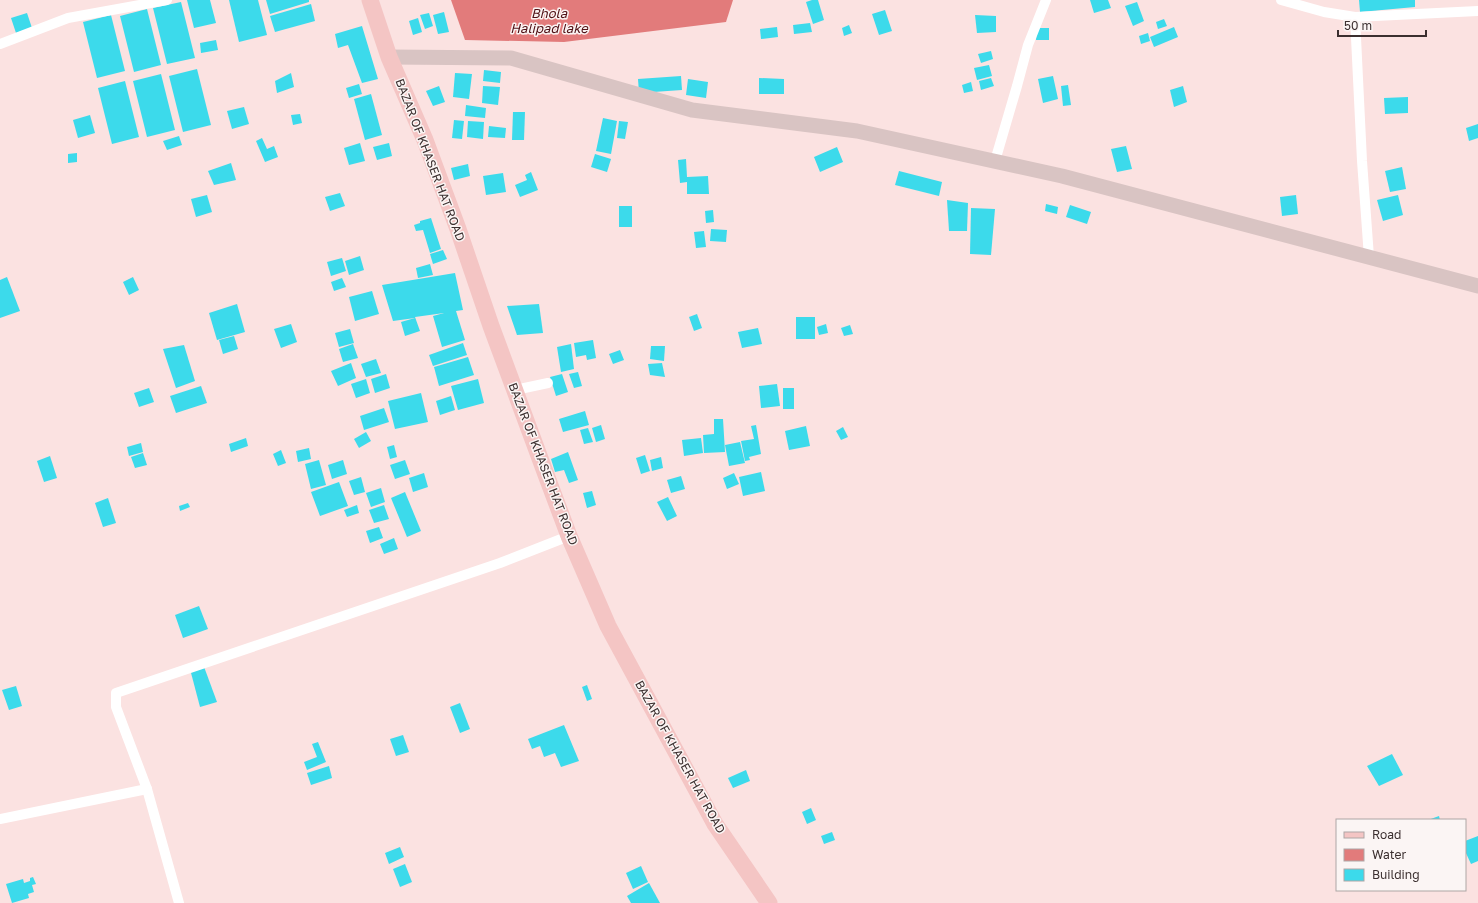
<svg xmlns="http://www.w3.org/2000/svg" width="1478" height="903" font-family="'Golos Text',sans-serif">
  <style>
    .water { fill: #e27b7b }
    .building { fill: #3cdaeb }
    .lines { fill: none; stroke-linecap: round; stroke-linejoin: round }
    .minor { stroke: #fff; stroke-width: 10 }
    .secondary { stroke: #d9c4c3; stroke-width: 15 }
    .primary { stroke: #f4c5c4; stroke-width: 17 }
    .labels { text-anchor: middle; stroke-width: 3; stroke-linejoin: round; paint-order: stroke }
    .street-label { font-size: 12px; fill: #3b2f2f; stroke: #fbf5f4 }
    .water-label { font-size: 13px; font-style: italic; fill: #501015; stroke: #fbf5f4 }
  </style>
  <rect width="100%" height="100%" fill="#fbe2e1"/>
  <!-- water -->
  <polygon class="water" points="451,0 733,0 726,22 564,42 465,40"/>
  <!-- building -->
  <g class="building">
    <polygon points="187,0 210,0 216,23 194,28"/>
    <polygon points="229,0 258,0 267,35 239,42"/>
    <polygon points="266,0 309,0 309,2 270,14"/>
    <polygon points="812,0 818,0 824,20 813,24 806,2"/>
    <polygon points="1090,0 1108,0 1111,8 1094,13"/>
    <polygon points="1359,0 1415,0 1415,7 1360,12"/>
    <polygon points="181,2 195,58 167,64 153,8"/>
    <polygon points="1137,2 1144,21 1133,26 1125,6"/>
    <polygon points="311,4 315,21 275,32 270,16"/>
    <polygon points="147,9 161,65 134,72 120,16"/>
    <polygon points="885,10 892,31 879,35 872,14"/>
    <polygon points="444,12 449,32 438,34 433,15"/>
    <polygon points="27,13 32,28 16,33 11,18"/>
    <polygon points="429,13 433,26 425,29 420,15"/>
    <polygon points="111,15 125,71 97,78 83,22"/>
    <polygon points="975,15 996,16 996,32 977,33"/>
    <polygon points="418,18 422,32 413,35 409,21"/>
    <polygon points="1164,19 1167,26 1158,29 1156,22"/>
    <polygon points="810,23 812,32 794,34 793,25"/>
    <polygon points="849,25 852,33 844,36 842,28"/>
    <polygon points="362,26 378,79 362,83 348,45 338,48 335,34"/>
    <polygon points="777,27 778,37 761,39 760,29"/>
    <polygon points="1174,27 1178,37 1154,47 1150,37"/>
    <polygon points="1037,28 1049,28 1049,40 1036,40"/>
    <polygon points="1148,33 1150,41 1141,44 1139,36"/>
    <polygon points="216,40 218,50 201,53 200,43"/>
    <polygon points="991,51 993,59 981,63 978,54"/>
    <polygon points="989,65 992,76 977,80 974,68"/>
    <polygon points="197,69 211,125 183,132 169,76"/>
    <polygon points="484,70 501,72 500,83 483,81"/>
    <polygon points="291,73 294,87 277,93 275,81"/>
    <polygon points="455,73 472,74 469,99 453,97"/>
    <polygon points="161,74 175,130 147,137 133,81"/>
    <polygon points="681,76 682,90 639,93 638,79"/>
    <polygon points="1053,76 1058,99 1043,103 1038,79"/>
    <polygon points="759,78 784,79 784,94 759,94"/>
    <polygon points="991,78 994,86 981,90 979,81"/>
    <polygon points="688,79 708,82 706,98 686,95"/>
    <polygon points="125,81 139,137 112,144 98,88"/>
    <polygon points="971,82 973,91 964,93 962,85"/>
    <polygon points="359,84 362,94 349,98 346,88"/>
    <polygon points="1068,85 1071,105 1063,106 1061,86"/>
    <polygon points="439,86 445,102 433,106 426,91"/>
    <polygon points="483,86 500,87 498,105 482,103"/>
    <polygon points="1183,86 1187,102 1174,107 1170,90"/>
    <polygon points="371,94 382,135 365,140 354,99"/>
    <polygon points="1408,97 1408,113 1385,114 1384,98"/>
    <polygon points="466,105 486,108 485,118 465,116"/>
    <polygon points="244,107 249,124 232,129 227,111"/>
    <polygon points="513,112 525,112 524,140 512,140"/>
    <polygon points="300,114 302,123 293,125 291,115"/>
    <polygon points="90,115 95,133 78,138 73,120"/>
    <polygon points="603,118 617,121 611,154 596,151"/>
    <polygon points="454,120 464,121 462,139 452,138"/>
    <polygon points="468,121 484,122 483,139 467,137"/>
    <polygon points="619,121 628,122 625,139 617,138"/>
    <polygon points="1478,124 1478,138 1469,141 1466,128"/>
    <polygon points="489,126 506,128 505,138 488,137"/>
    <polygon points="179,136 182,145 167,150 163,141"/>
    <polygon points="262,138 267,149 274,146 278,157 265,162 256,141"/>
    <polygon points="360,143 365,161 349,165 344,148"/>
    <polygon points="389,143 392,156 377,160 373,147"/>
    <polygon points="1126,146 1132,169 1117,172 1111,149"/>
    <polygon points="837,147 843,162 820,172 814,157"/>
    <polygon points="77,153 77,162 68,163 68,154"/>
    <polygon points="595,154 611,159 607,172 591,167"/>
    <polygon points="686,159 687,177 708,176 709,194 687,194 687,182 680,183 678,160"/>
    <polygon points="231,163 236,180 214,185 208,171"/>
    <polygon points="468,164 470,176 454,180 451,168"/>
    <polygon points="1402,167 1406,189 1390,192 1385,171"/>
    <polygon points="899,171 942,182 939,196 895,185"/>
    <polygon points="531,172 538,190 520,197 515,185 527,180 525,175"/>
    <polygon points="503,173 506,192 486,195 483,176"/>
    <polygon points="340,193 345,206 330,211 325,197"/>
    <polygon points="207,195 212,212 196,217 191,199"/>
    <polygon points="1296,195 1298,214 1282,216 1280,197"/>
    <polygon points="1398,195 1403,215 1383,221 1377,200"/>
    <polygon points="947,200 968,203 967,231 949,231"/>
    <polygon points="1046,204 1058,207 1057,214 1045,211"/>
    <polygon points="1070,205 1091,212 1087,224 1066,217"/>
    <rect x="619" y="206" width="13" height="21"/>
    <polygon points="971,208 995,209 991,255 970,254"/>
    <polygon points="713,210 714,222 706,223 705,211"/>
    <polygon points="431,218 441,249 430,253 423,230 416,231 414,225 420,223 420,221"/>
    <polygon points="711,229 727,230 726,242 710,241"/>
    <polygon points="704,231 706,247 696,248 694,232"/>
    <polygon points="443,250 447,259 433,264 430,254"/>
    <polygon points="360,256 364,270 349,275 345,261"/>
    <polygon points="342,258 346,271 331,276 327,262"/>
    <polygon points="430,264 433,275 418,278 416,268"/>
    <polygon points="455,273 463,310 456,311 465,340 442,347 433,316 444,313 415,317 420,331 405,336 401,322 415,318 393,321 382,285"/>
    <polygon points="7,277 20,311 0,318 0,280"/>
    <polygon points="133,277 139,290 129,295 123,282"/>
    <polygon points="342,278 346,287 334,291 331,282"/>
    <polygon points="372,291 379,314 355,321 349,297"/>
    <polygon points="237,304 245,332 217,340 209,313"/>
    <polygon points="539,304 543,333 517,335 507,306"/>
    <polygon points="697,314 702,328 694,331 689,317"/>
    <rect x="796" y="317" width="19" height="22"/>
    <polygon points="291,324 297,342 281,348 274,329"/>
    <polygon points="826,324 828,333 819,335 817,327"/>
    <polygon points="850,325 853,334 844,336 841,328"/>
    <polygon points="758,328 762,344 742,348 738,332"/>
    <polygon points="350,329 354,343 339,347 335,333"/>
    <polygon points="234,336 238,349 223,354 219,340"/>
    <polygon points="593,340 596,358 587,360 586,355 576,357 574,343"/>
    <polygon points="463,343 467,355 433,366 429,355"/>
    <polygon points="353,344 358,358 343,362 339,349"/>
    <polygon points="571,344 574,369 561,372 557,347"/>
    <polygon points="184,345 195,381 176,388 163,349"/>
    <polygon points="651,346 665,346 664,361 650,359"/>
    <polygon points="620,350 624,360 613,364 609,354"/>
    <polygon points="468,357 474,375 439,386 434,367"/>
    <polygon points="376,359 381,373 366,377 361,364"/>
    <polygon points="351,363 356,378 338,386 331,371"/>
    <polygon points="662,363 665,377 650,375 648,364"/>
    <polygon points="578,372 582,386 574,388 569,374"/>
    <polygon points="386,374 390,388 375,393 371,379"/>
    <polygon points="562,374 568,392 556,396 550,377"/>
    <polygon points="366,379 370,393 356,398 351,384"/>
    <polygon points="478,379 484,403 458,410 451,386"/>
    <polygon points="777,384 780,406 761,408 759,386"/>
    <polygon points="201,386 207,403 176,413 170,396"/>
    <polygon points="149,388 154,402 139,407 134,393"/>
    <rect x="783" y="388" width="11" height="21"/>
    <polygon points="421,393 428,422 395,429 388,401"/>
    <polygon points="451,396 455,410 440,415 436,401"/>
    <polygon points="384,408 389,422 364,430 360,416"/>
    <polygon points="585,411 589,425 563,432 559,419"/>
    <polygon points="714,419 723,419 725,452 704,453 703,435 714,434"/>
    <polygon points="601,425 605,439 596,442 592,428"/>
    <polygon points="756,425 761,454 749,457 750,460 745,461 741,441 754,439 751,426"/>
    <polygon points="806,426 810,446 789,450 785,431"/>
    <polygon points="843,427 848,437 841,440 836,431"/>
    <polygon points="588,428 593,442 584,444 580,430"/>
    <polygon points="366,432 371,441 359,448 354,439"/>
    <polygon points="246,438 248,446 231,452 229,444"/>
    <polygon points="701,438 703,453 684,456 682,440"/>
    <polygon points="740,442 745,463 729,466 725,445"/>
    <polygon points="141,443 143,452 129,456 127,447"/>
    <polygon points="394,445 397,457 390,459 387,447"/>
    <polygon points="309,448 311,459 298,462 296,451"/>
    <polygon points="281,450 286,463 278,466 273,454"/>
    <polygon points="568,452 578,480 569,483 564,470 555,472 551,459"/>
    <polygon points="143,453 147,465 135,468 131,457"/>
    <polygon points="645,455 650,471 641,474 636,458"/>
    <polygon points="50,456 57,478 44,482 37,461"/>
    <polygon points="661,457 663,468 652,471 650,460"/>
    <polygon points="319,460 326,485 311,489 305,464"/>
    <polygon points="343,460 347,474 332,479 328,465"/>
    <polygon points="405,460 410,474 395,479 390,465"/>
    <polygon points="761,472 765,491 743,496 739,477"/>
    <polygon points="424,473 428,487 413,492 409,478"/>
    <polygon points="734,473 739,484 727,489 723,478"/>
    <polygon points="681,476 685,489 671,493 667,480"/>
    <polygon points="361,477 365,492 354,495 349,481"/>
    <polygon points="339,482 348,506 320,516 311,492"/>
    <polygon points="381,488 385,502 371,507 366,493"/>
    <polygon points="592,491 596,505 587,508 583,493"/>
    <polygon points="405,492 421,531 407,537 391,498"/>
    <polygon points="668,497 677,516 667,521 657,502"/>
    <polygon points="108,498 116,523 103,527 95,503"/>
    <polygon points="188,503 190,507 180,511 179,506"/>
    <polygon points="357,505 359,513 347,517 344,510"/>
    <polygon points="384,505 389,519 374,523 369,510"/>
    <polygon points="379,527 383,538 370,543 366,531"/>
    <polygon points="394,538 398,549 384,554 380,544"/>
    <polygon points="199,606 208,629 183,638 175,615"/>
    <polygon points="203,664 217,702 200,707 190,669"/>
    <polygon points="587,685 592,699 587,701 582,687"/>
    <polygon points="16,686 22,706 9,710 2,690"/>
    <polygon points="460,703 470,729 460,733 450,707"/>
    <polygon points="564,725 579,761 561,767 555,753 544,757 540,746 532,749 528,739"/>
    <polygon points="403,735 409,752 396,756 390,739"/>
    <polygon points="318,742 326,762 307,770 304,762 317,757 312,744"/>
    <polygon points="1392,754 1403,775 1379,786 1367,766"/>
    <polygon points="329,766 332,778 311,785 307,773"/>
    <polygon points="746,770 750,781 733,788 728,778"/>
    <polygon points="811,808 816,820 807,824 802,812"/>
    <polygon points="1439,816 1440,820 1428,820"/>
    <polygon points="832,832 835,840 824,844 821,836"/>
    <polygon points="1478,836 1478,861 1471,864 1465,851 1465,841"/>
    <polygon points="400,847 404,857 389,864 385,853"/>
    <polygon points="405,864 412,882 400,887 393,869"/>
    <polygon points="641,866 648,882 633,889 626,873"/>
    <polygon points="33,877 36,884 32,885 34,892 28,894 29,898 12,903 6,884 23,879 24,883 30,881 30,878"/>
    <polygon points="649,883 660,903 631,903 627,896"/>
  </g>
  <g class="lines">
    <!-- minor -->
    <g class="minor">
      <polyline points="1281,0 1324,12 1355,17"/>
      <polyline points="0,44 68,18 167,0"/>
      <polyline points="995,161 1017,86 1028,45 1046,0"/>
      <polyline points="1369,257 1362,161 1355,17 1478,11"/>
      <polyline points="515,390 548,383"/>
      <polyline points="0,819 147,789"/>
      <polyline points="179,903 147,789 116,707 116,693 500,563 569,536"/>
    </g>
    <!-- secondary -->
    <polyline class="secondary" points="389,57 511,58 692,110 857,131 1062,176 1478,286"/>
    <!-- primary -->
    <polyline class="primary" points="370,0 389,57 425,140 458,229 491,326 548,480 569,536 608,626 715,824 769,903"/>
  </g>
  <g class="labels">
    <!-- street labels -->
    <g class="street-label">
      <text transform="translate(430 160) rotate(69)" y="4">BAZAR OF KHASER HAT ROAD</text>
      <text transform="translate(543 464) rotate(69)" y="4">BAZAR OF KHASER HAT ROAD</text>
      <text transform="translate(680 757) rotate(61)" y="4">BAZAR OF KHASER HAT ROAD</text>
    </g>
    <!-- water labels -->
    <g class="water-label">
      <text x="549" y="18">Bhola<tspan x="549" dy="15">Halipad lake</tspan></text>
    </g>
  </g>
  <!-- legend -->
  <rect x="1336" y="819" width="130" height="72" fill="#fbf5f4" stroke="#aea6a5"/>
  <rect x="1344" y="832" width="20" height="6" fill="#f4c5c4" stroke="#aea6a5"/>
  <text x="1372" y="839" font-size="12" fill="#3b2f2f">Road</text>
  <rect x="1344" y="849" width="20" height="12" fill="#e27b7b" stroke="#aea6a5"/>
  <text x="1372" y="859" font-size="12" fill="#3b2f2f">Water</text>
  <rect x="1344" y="869" width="20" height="12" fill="#3cdaeb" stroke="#aea6a5"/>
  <text x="1372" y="879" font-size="12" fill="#3b2f2f">Building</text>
  <!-- scale -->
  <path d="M1338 30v6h88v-6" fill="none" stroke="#3b2f2f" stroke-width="2"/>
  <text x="1344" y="30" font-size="12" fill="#3b2f2f" stroke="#fbf5f4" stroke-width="3" paint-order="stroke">50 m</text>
</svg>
